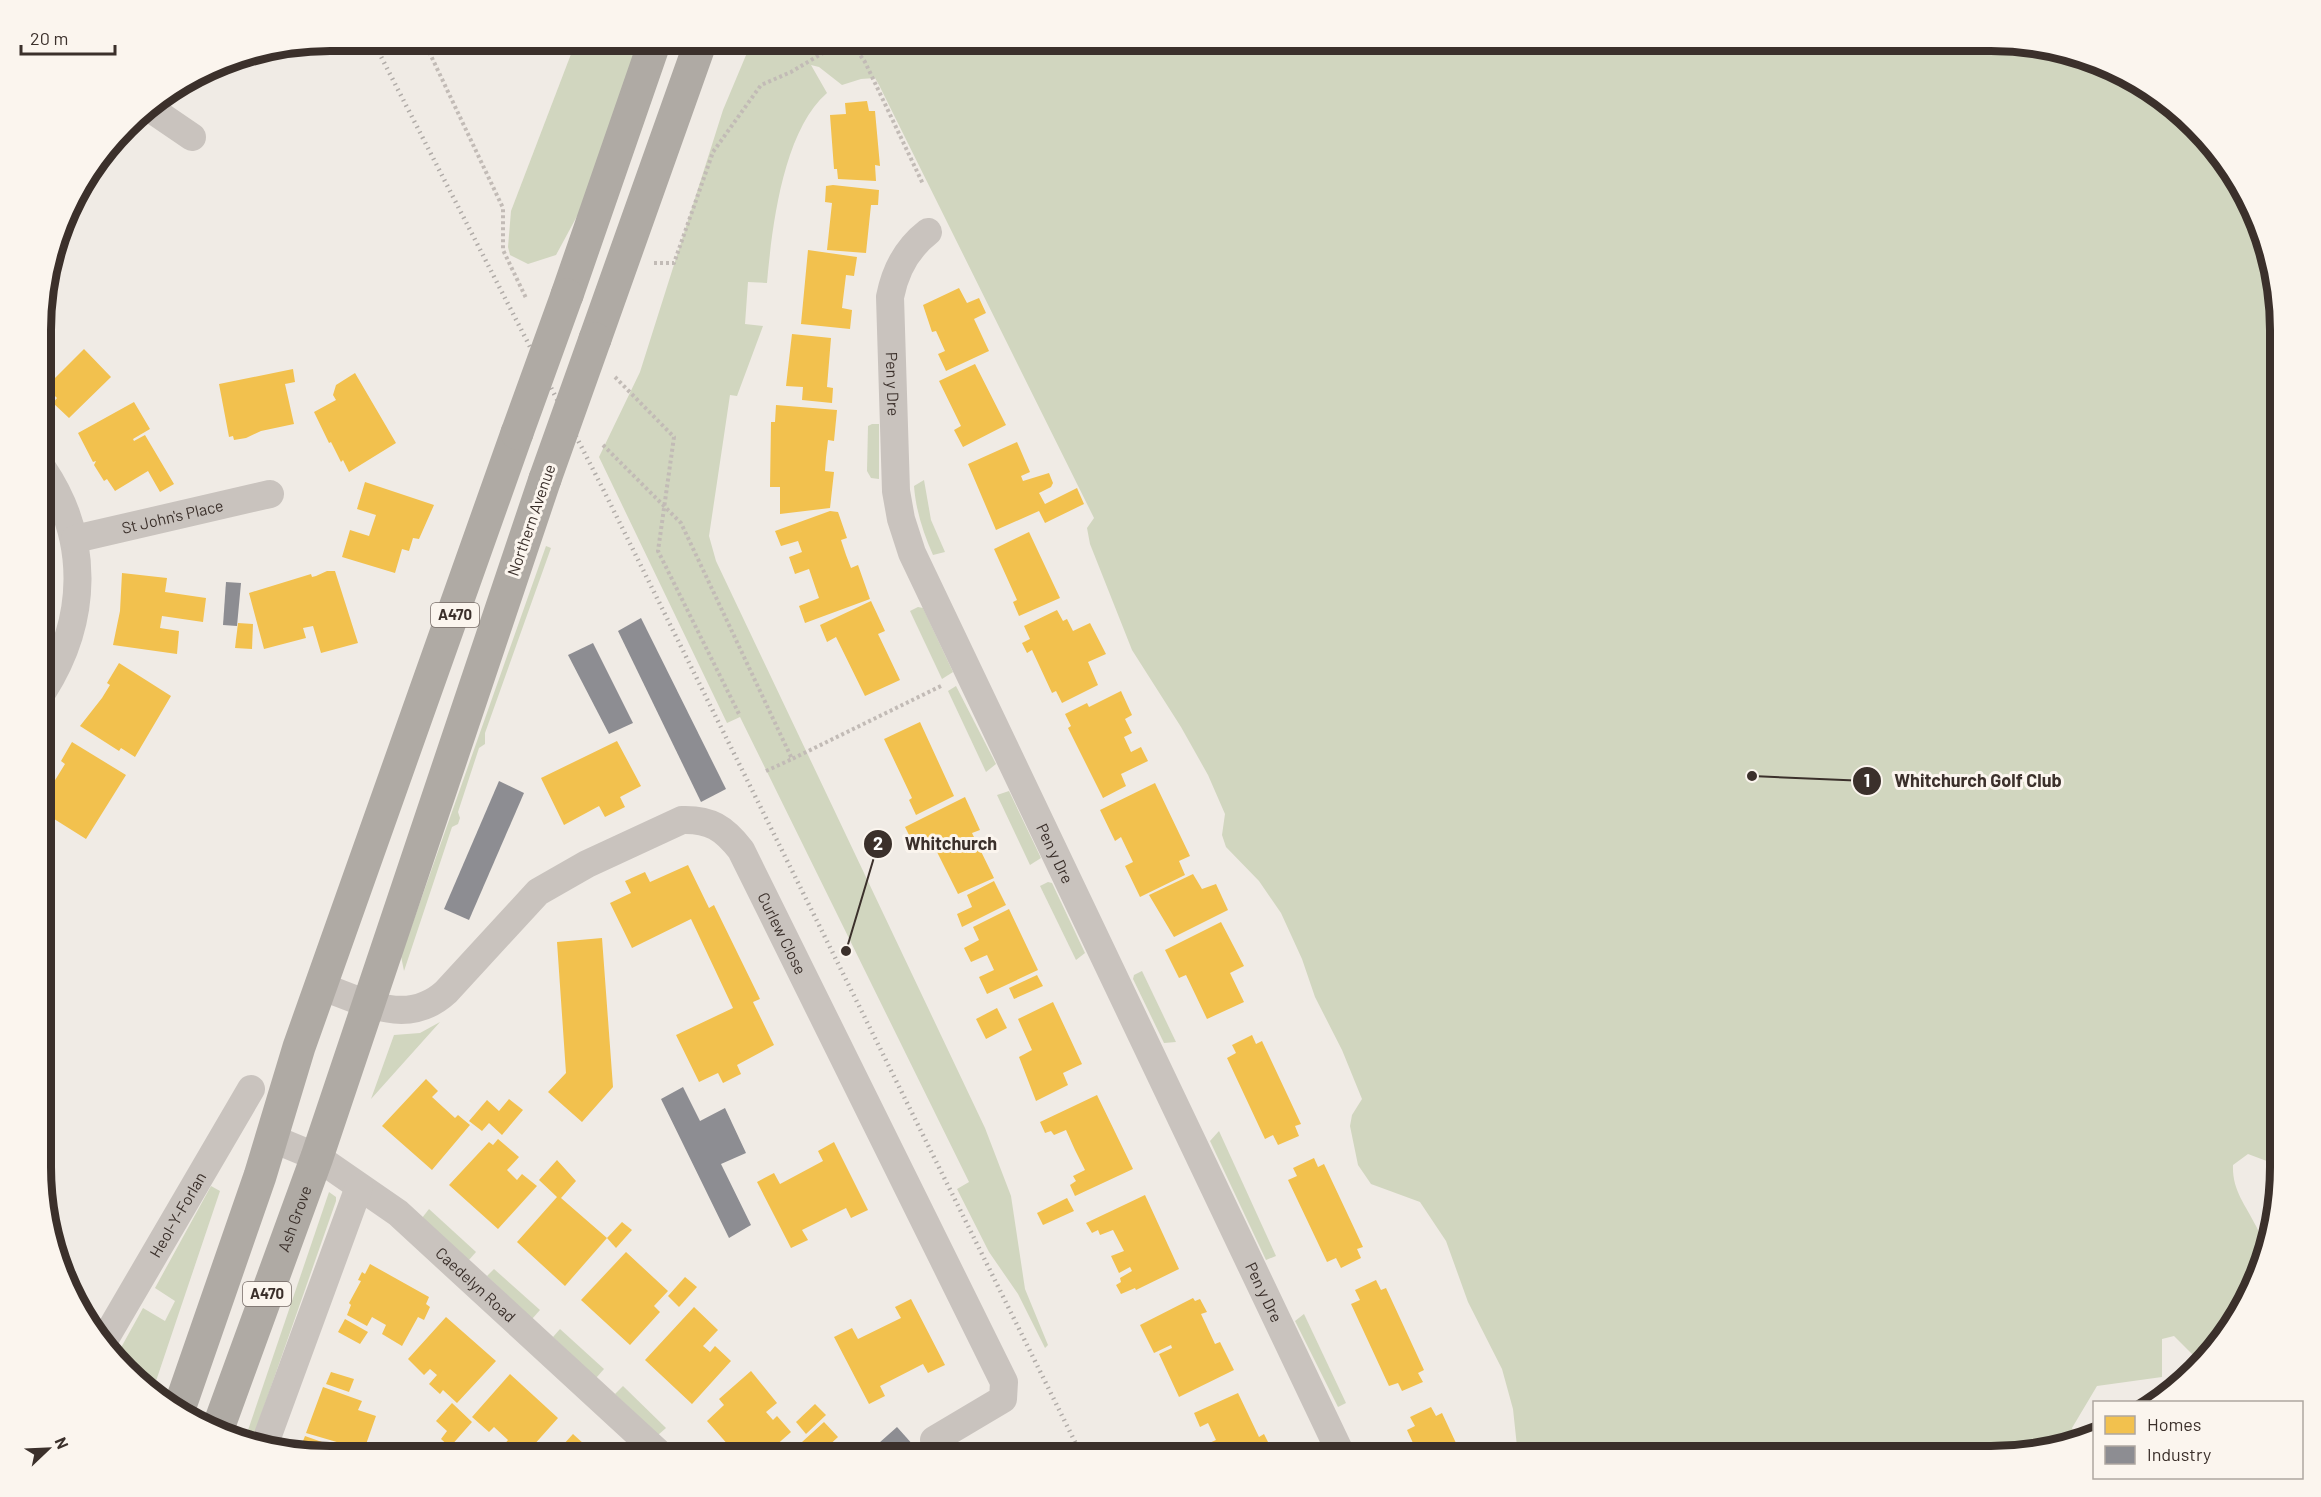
<svg xmlns="http://www.w3.org/2000/svg" width="2321" height="1497" font-family="Barlow,sans-serif">
  <style>
    .green { fill: #d1d6bf }
    .homes { fill: #f2c14e }
    .industry { fill: #8d8d92 }
    .lines { fill: none; stroke-linecap: round; stroke-linejoin: round }
    .path { stroke: #c2bbb6; stroke-width: 4; stroke-dasharray: 3 3; stroke-linecap: butt }
    .street { stroke: #c9c3be; stroke-width: 28 }
    .highway { stroke: #afaaa4; stroke-width: 33 }
    .rail { stroke: #b1aca8; stroke-width: 4.5; stroke-dasharray: 1.5 4.5; stroke-linecap: butt }
    .highway-bridge { stroke: #afaaa4; stroke-width: 33 }
    .labels { text-anchor: middle; stroke-width: 6; stroke-linejoin: round; paint-order: stroke }
    .shield { fill: #fbf5ee; stroke: #756b66; stroke-width: 1.5 }
    .shield-label { font-size: 15px; font-weight: bold; fill: #3b302b }
    .street-label { font-size: 16px; fill: #3b302b; stroke: #fbf5ee }
    .rim { fill: none; stroke: #3b302b; stroke-width: 8 }
    .leader { fill: none; stroke: #3b302b; stroke-width: 2 }
    .callout-dot { fill: #3b302b; stroke: #fbf5ee; stroke-width: 2 }
    .mark-label { font-size: 18px; text-anchor: middle; font-weight: bold; fill: #fff }
    .callout-label { font-size: 18px; text-anchor: middle; font-weight: bold; fill: #3b302b; stroke: #fbf5ee; stroke-width: 6; stroke-linejoin: round; paint-order: stroke }
  </style>
  <rect width="100%" height="100%" fill="#f0ebe5"/>
  <!-- green -->
  <g class="green">
    <polygon points="576,41 641,41 582,207 556,255 528,264 510,255 508,247 511,211"/>
    <path d="M737,41H1991L2084,56L2152,89L2242,186L2280,311V1166L2248,1154L2233,1165C2232,1190 2245,1204 2256,1226C2261,1235 2263,1247 2266,1258L2232,1328L2198,1360L2174,1336L2162,1339V1377L2097,1386L2072,1428L2075,1436L2014,1455L2012,1451L2009,1456H1518L1513,1409L1502,1369L1468,1302L1446,1241L1420,1202L1371,1184L1358,1165L1350,1126L1352,1115L1362,1099L1342,1050L1315,997L1302,959L1281,913L1259,881L1226,847L1222,835L1225,814L1208,775L1181,727L1132,650L1090,544L1087,528L1094,518L879,85L875,78L861,79L842,85L819,67L811,65L827,93C783,131 772,227 767,283L748,282L745,324L763,326L737,396L730,395L709,536L716,561L985,1128L1011,1196L1025,1289L1048,1345L1045,1348L1018,1294L989,1252L957,1189L969,1182L740,717L727,723L599,457L640,372L723,110L749,48L735,44Z"/>
    <polygon points="872,424 879,424 879,479 871,478 867,471 868,426"/>
    <path d="M924,480L931,520L945,552L933,555C923,532 916,511 914,486Z"/>
    <polygon points="546,546 551,548 485,733 485,744 479,748 458,812 460,818 458,824 452,827 404,971 401,956"/>
    <polygon points="918,607 923,608 953,672 942,679 910,611"/>
    <polygon points="956,686 996,764 986,772 948,691"/>
    <polygon points="1009,791 1041,858 1030,865 997,795"/>
    <polygon points="1048,882 1052,883 1085,953 1076,960 1040,886"/>
    <polygon points="1142,971 1176,1042 1164,1043 1133,979 1134,975"/>
    <polygon points="440,1022 371,1099 394,1035 420,1033"/>
    <polygon points="1219,1131 1276,1256 1266,1260 1210,1141"/>
    <polygon points="211,1186 220,1191 153,1390 118,1353 143,1308 165,1321 175,1301 155,1288"/>
    <polygon points="329,1192 336,1197 336,1201 251,1444 244,1442"/>
    <polygon points="429,1209 476,1252 468,1261 422,1218"/>
    <polygon points="494,1269 540,1310 532,1319 487,1276"/>
    <polygon points="1304,1314 1346,1403 1338,1407 1295,1321"/>
    <polygon points="560,1329 604,1369 596,1378 553,1337"/>
    <polygon points="623,1386 666,1428 658,1435 615,1394"/>
  </g>
  <!-- homes -->
  <g class="homes">
    <polygon points="867,101 869,111 875,111 880,166 875,165 876,181 838,179 837,169 834,169 830,115 846,114 845,103"/>
    <polygon points="833,185 879,190 878,205 871,205 866,253 827,250 832,203 825,202 826,186"/>
    <polygon points="808,250 857,257 854,276 846,275 842,308 852,310 850,329 801,324"/>
    <polygon points="959,288 967,303 979,298 986,313 974,319 989,351 946,371 938,354 945,351 936,331 932,332 923,305"/>
    <polygon points="792,334 831,338 827,387 833,388 832,403 802,400 803,387 786,386"/>
    <polygon points="43,338 55,345 43,364"/>
    <polygon points="84,349 111,377 69,418 53,403 57,398 46,387"/>
    <polygon points="975,364 1006,425 963,447 954,430 961,426 939,381"/>
    <polygon points="293,369 295,382 285,384 294,424 261,431 246,438 234,440 233,436 229,437 219,384"/>
    <polygon points="355,373 396,443 349,472 343,460 341,462 331,442 329,443 314,412 336,400 333,395 336,385"/>
    <polygon points="134,402 150,429 133,439 134,441 145,435 174,484 160,492 148,471 115,491 107,479 104,481 94,465 96,461 93,462 78,433"/>
    <polygon points="776,405 837,410 834,441 828,440 826,457 825,471 834,472 830,508 780,514 780,487 770,487 771,422 775,422"/>
    <polygon points="1017,442 1030,472 1021,476 1023,481 1049,473 1053,483 1051,487 1039,493 1045,504 1077,488 1084,504 1045,523 1039,511 996,530 968,464"/>
    <polygon points="365,482 434,505 419,539 413,538 409,551 402,549 395,573 342,557 350,530 369,536 376,515 357,509"/>
    <polygon points="830,511 838,512 847,538 841,540 846,555 851,568 858,565 870,599 805,623 799,606 819,598 809,569 795,574 789,557 802,552 798,541 781,546 775,531"/>
    <polygon points="1029,532 1060,598 1019,616 1013,602 1017,600 994,549"/>
    <polygon points="327,571 335,571 358,643 321,653 313,626 303,628 306,638 264,649 249,593 311,574 312,577 316,576"/>
    <polygon points="122,573 167,578 165,592 206,598 203,622 162,616 160,628 179,631 177,654 113,645 120,611"/>
    <polygon points="871,601 885,631 878,634 900,680 865,696 836,637 827,642 820,625"/>
    <polygon points="1057,610 1063,621 1067,619 1073,631 1090,623 1106,654 1088,662 1098,685 1062,703 1056,691 1052,693 1032,650 1027,653 1022,643 1030,639 1024,626"/>
    <polygon points="238,623 253,624 252,649 235,648"/>
    <polygon points="119,663 171,696 135,757 121,748 119,751 80,726 102,698 110,685 107,683"/>
    <polygon points="1121,691 1132,715 1125,719 1132,733 1124,737 1131,752 1141,747 1148,761 1121,774 1126,786 1103,798 1068,728 1071,726 1065,714 1087,703 1089,707"/>
    <polygon points="920,722 954,796 916,815 909,800 912,798 884,739"/>
    <polygon points="617,741 641,786 620,797 625,807 605,817 599,806 564,825 541,778"/>
    <polygon points="72,742 126,775 86,839 43,812 43,792 45,788 49,790 65,764 61,761"/>
    <polygon points="1155,783 1190,856 1179,861 1185,875 1140,897 1125,866 1133,862 1121,837 1115,841 1100,810"/>
    <polygon points="965,797 980,830 972,833 994,878 958,894 930,838 914,845 905,827"/>
    <polygon points="688,865 709,908 714,905 760,999 753,1002 774,1045 737,1065 741,1074 723,1083 718,1073 699,1082 676,1035 733,1008 691,919 632,948 610,903 631,893 625,881 645,872 650,882"/>
    <polygon points="1193,874 1202,889 1216,884 1228,910 1174,937 1149,895"/>
    <polygon points="994,881 1006,905 962,927 957,914 972,907 967,895"/>
    <polygon points="1009,909 1038,970 987,994 979,977 994,970 987,955 971,962 964,948 979,940 973,927"/>
    <polygon points="1221,922 1244,966 1230,973 1244,1002 1207,1019 1186,975 1179,978 1165,950"/>
    <polygon points="602,938 613,1087 582,1122 548,1092 566,1073 557,942"/>
    <polygon points="1037,975 1043,986 1014,999 1009,988"/>
    <polygon points="1053,1002 1082,1064 1063,1073 1068,1085 1036,1101 1019,1057 1032,1050 1018,1019"/>
    <polygon points="997,1008 1007,1028 986,1039 976,1019"/>
    <polygon points="1252,1035 1256,1044 1262,1041 1301,1124 1295,1126 1299,1136 1278,1145 1273,1135 1265,1139 1227,1058 1236,1053 1232,1045"/>
    <polygon points="426,1079 438,1091 432,1097 455,1118 458,1115 470,1125 432,1170 382,1126"/>
    <polygon points="1097,1095 1133,1169 1075,1196 1070,1185 1076,1181 1073,1176 1085,1170 1075,1150 1066,1130 1054,1135 1051,1131 1045,1133 1040,1122"/>
    <polygon points="509,1099 523,1110 502,1135 489,1123 482,1131 469,1121 487,1100 499,1111"/>
    <polygon points="498,1139 519,1157 507,1170 517,1180 522,1174 537,1186 498,1229 449,1185 489,1142 493,1145"/>
    <polygon points="834,1142 868,1210 851,1218 846,1208 802,1230 808,1240 791,1248 757,1182 774,1173 780,1184 823,1161 818,1151"/>
    <polygon points="1314,1158 1318,1167 1324,1164 1363,1247 1357,1249 1361,1258 1341,1268 1336,1258 1327,1262 1288,1180 1297,1176 1293,1168"/>
    <polygon points="557,1160 576,1181 561,1198 607,1238 565,1286 517,1242 557,1197 539,1180"/>
    <polygon points="1145,1195 1179,1269 1136,1290 1135,1288 1121,1294 1116,1285 1121,1282 1120,1278 1132,1271 1130,1267 1119,1273 1111,1256 1124,1251 1113,1230 1100,1235 1098,1230 1092,1233 1086,1223"/>
    <polygon points="1067,1198 1074,1211 1043,1225 1037,1213"/>
    <polygon points="622,1222 632,1230 616,1248 607,1238"/>
    <polygon points="626,1252 668,1291 654,1306 660,1312 630,1345 581,1300"/>
    <polygon points="370,1264 429,1297 426,1304 430,1307 424,1320 418,1317 402,1346 382,1334 386,1325 372,1317 367,1326 347,1315 351,1305 349,1303 361,1281 358,1280 362,1272 365,1274"/>
    <polygon points="685,1277 697,1287 679,1307 668,1296"/>
    <polygon points="1376,1280 1381,1290 1386,1288 1424,1370 1418,1373 1423,1382 1402,1391 1398,1383 1389,1386 1351,1304 1360,1300 1355,1290"/>
    <polygon points="1193,1298 1195,1301 1200,1299 1207,1312 1201,1314 1215,1344 1220,1342 1234,1370 1179,1397 1159,1354 1172,1348 1171,1345 1154,1353 1140,1325"/>
    <polygon points="911,1299 945,1365 928,1373 923,1364 880,1386 885,1396 869,1404 834,1337 852,1328 858,1339 901,1318 895,1307"/>
    <polygon points="694,1307 718,1330 703,1346 710,1352 715,1346 731,1361 692,1404 645,1360"/>
    <polygon points="446,1317 496,1361 457,1403 443,1390 440,1394 429,1384 437,1375 430,1369 424,1375 408,1359"/>
    <polygon points="345,1319 368,1332 360,1344 338,1332"/>
    <polygon points="751,1371 777,1403 766,1412 773,1420 777,1416 791,1432 764,1456 738,1456 707,1421 724,1405 719,1399"/>
    <polygon points="331,1372 354,1379 349,1392 326,1384"/>
    <polygon points="510,1374 558,1418 524,1456 516,1456 504,1445 508,1440 494,1427 489,1432 472,1417"/>
    <polygon points="323,1387 362,1401 358,1410 376,1416 364,1450 306,1433"/>
    <polygon points="1238,1393 1259,1437 1264,1434 1275,1456 1202,1456 1198,1448 1216,1440 1208,1423 1200,1427 1194,1413"/>
    <polygon points="452,1403 472,1422 450,1447 441,1439 447,1431 436,1421"/>
    <polygon points="815,1404 826,1415 806,1434 796,1422"/>
    <polygon points="1431,1407 1436,1416 1442,1413 1462,1456 1419,1456 1407,1430 1415,1426 1410,1417"/>
    <polygon points="824,1422 838,1437 824,1450 829,1456 795,1456 791,1452"/>
    <polygon points="573,1434 597,1456 553,1456"/>
    <polygon points="305,1436 350,1452 348,1456 299,1451"/>
  </g>
  <!-- industry -->
  <g class="industry">
    <polygon points="226,582 241,583 237,626 223,625"/>
    <polygon points="641,618 726,789 701,802 618,631"/>
    <polygon points="593,643 633,723 609,734 568,655"/>
    <polygon points="499,781 524,793 469,920 444,909"/>
    <polygon points="683,1087 700,1121 725,1108 746,1153 721,1164 751,1225 729,1238 661,1099"/>
    <polygon points="897,1427 923,1456 891,1456 879,1443"/>
  </g>
  <g class="lines">
    <!-- path -->
    <g class="path">
      <polyline points="424,41 503,208 503,250 526,298"/>
      <polyline points="850,41 865,62 923,184"/>
      <polyline points="654,263 674,263 713,152 761,85 791,72 843,41"/>
      <polyline points="615,377 674,437 658,551 740,716"/>
      <polyline points="603,445 681,523 792,759 941,686"/>
      <polyline points="766,771 792,759"/>
    </g>
    <!-- street -->
    <g class="street">
      <polyline points="148,107 192,137"/>
      <path id="s1" d="M928,232C906,249 895,271 890,297L896,491L901,519L912,553L1342,1456"/>
      <path d="M43,469C90,539 88,620 43,691"/>
      <path id="s2" d="M75,539L270,494"/>
      <path id="s3" d="M320,986C363,1001 407,1028 446,992L538,892L587,864L682,820C710,819 724,828 741,850L1004,1382L1003,1399L934,1440"/>
      <path id="s4" d="M271,1138L317,1157L398,1213L662,1456"/>
      <path id="s5" d="M105,1339L251,1089"/>
      <polyline points="264,1446 359,1187"/>
    </g>
    <!-- highway -->
    <g class="highway">
      <polyline points="567,295 655,41"/>
      <polyline points="595,339 701,41"/>
      <polyline points="178,1412 260,1176 299,1047 517,433"/>
      <path id="s6" d="M217,1431L317,1157L545,479"/>
    </g>
    <!-- rail -->
    <polyline class="rail" points="373,41 601,485 1082,1456"/>
    <!-- highway-bridge -->
    <g class="highway-bridge">
      <polyline points="517,433 567,295"/>
      <polyline points="545,479 595,339"/>
    </g>
  </g>
  <g class="labels">
    <!-- shield labels -->
    <g class="shield">
      <rect x="431" y="603" width="48" height="24" rx="4.5"/>
      <rect x="243" y="1282" width="48" height="24" rx="4.5"/>
    </g>
    <g class="shield-label">
      <text x="455" y="620">A470</text>
      <text x="267" y="1299">A470</text>
    </g>
    <!-- street labels -->
    <g class="street-label">
      <text dy="6" stroke="none"><textPath href="#s1" startOffset="164">Pen y Dre</textPath></text>
      <text dy="6" stroke="none"><textPath href="#s2" startOffset="100">St John's Place</textPath></text>
      <text transform="translate(531 520) rotate(-71)" y="6">Northern Avenue</text>
      <text dy="6" stroke="none"><textPath href="#s1" startOffset="668">Pen y Dre</textPath></text>
      <text dy="6" stroke="none"><textPath href="#s3" startOffset="594">Curlew Close</textPath></text>
      <text dy="6" stroke="none"><textPath href="#s5" startOffset="144">Heol-Y-Forlan</textPath></text>
      <text dy="6" stroke="none"><textPath href="#s6" startOffset="226">Ash Grove</textPath></text>
      <text dy="6" stroke="none"><textPath href="#s4" startOffset="254">Caedelyn Road</textPath></text>
      <text dy="6" stroke="none"><textPath href="#s1" startOffset="1154">Pen y Dre</textPath></text>
    </g>
  </g>
  <!-- crop -->
  <path d="M0 0H2321V1497H0ZM330 51H1991A279 279 0 0 1 2270 330V1167A279 279 0 0 1 1991 1446H330A279 279 0 0 1 51 1167V330A279 279 0 0 1 330 51Z" fill="#fbf5ee" fill-rule="evenodd"/>
  <path class="rim" d="M330 51H1991A279 279 0 0 1 2270 330V1167A279 279 0 0 1 1991 1446H330A279 279 0 0 1 51 1167V330A279 279 0 0 1 330 51Z"/>
  <!-- callouts -->
  <path class="leader" d="M1752 776L1867 781M846 951L878 844"/>
  <g class="callout-dot">
    <circle cx="1752" cy="776" r="6"/>
    <circle cx="846" cy="951" r="6"/>
    <circle cx="1867" cy="781" r="15"/>
    <circle cx="878" cy="844" r="15"/>
  </g>
  <g class="mark-label">
    <text x="1867" y="787">1</text>
    <text x="878" y="850">2</text>
  </g>
  <g class="callout-label">
    <text x="1978" y="787">Whitchurch Golf Club</text>
    <text x="951" y="850">Whitchurch</text>
  </g>
  <!-- legend -->
  <rect x="2093" y="1401" width="210" height="78" fill="#fbf5ee" stroke="#aea6a0" stroke-width="1.5"/>
  <rect x="2105" y="1416" width="30" height="18" fill="#f2c14e" stroke="#aea6a0" stroke-width="1.5"/>
  <text x="2147" y="1431" font-size="18" fill="#3b302b">Homes</text>
  <rect x="2105" y="1446" width="30" height="18" fill="#8d8d92" stroke="#aea6a0" stroke-width="1.5"/>
  <text x="2147" y="1461" font-size="18" fill="#3b302b">Industry</text>
  <!-- north arrow -->
  <g transform="translate(48 1449) rotate(67)" stroke="#fbf5ee" stroke-width="4.5" paint-order="stroke">
  <path d="M0-4.5L10 22L0 15L-10 22Z" fill="#3b302b"/>
  <text y="-9" font-size="16" font-weight="bold" text-anchor="middle" fill="#3b302b">N</text>
  </g>
  <!-- scale -->
  <path d="M21 45v9h94v-9" fill="none" stroke="#3b302b" stroke-width="3"/>
  <text x="30" y="45" font-size="18" fill="#3b302b" stroke="#fbf5ee" stroke-width="4.5" paint-order="stroke">20 m</text>
</svg>
